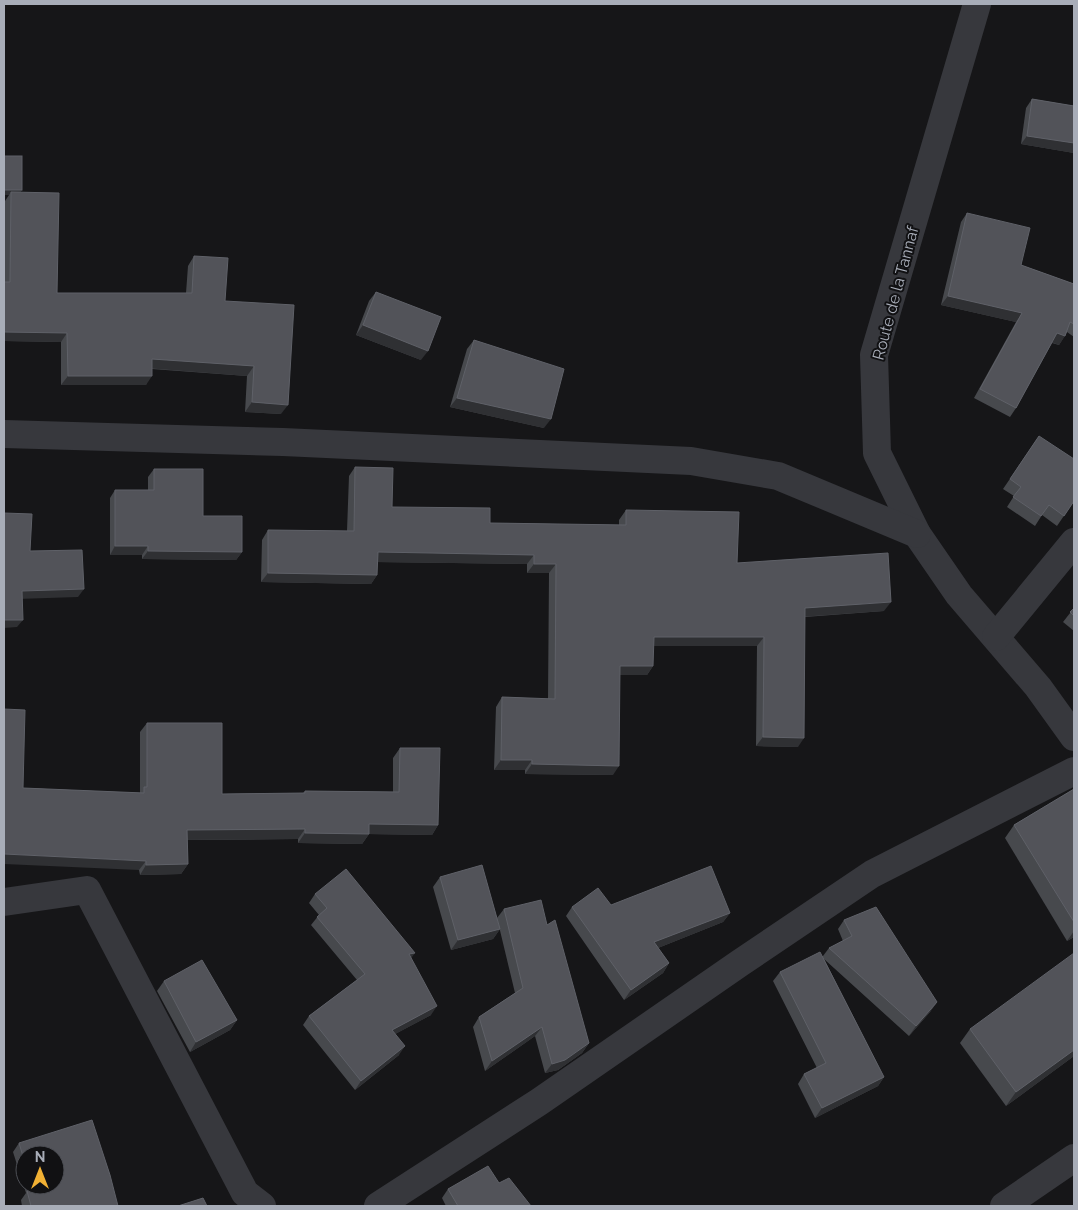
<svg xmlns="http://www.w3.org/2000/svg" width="1078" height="1210" font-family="Raleway,sans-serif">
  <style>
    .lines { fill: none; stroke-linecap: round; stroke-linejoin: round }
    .minor { stroke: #37383d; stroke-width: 28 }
    .wall { fill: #47494d; fill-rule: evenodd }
    .shaded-wall { fill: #2f3033 }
    .building { fill: #525359; stroke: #5f6168 }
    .labels { text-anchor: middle; stroke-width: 4; stroke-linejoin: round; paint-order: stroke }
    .street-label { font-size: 16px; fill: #a8adb8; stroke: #111113 }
  </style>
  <rect width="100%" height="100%" fill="#161618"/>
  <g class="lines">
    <!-- minor -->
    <g class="minor">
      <polyline points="977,4 874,355 877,453 917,534 959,595 1038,687 1074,737"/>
      <polyline points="4,434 283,442 691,461 778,476 917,534"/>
      <polyline points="996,637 1074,542"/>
      <polyline points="4,902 87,890 245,1193 262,1206"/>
      <polyline points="378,1206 539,1102 740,963 872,874 1074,771"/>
      <polyline points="1004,1206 1074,1158"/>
    </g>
  </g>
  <!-- wall -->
  <g class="wall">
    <polygon points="1032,99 1074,106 1074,153 1021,144 1026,108"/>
    <polygon points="4,156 22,190 20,192 57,293 186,293 188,266 194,256 225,301 281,414 245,412 247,376 152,369 146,385 61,385 61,342 4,341 5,201 9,195"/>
    <polygon points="967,213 1021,265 1074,284 1074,337 1067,332 1059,345 1052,343 1016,408 1010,417 974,398 1016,322 941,305 961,222"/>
    <polygon points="376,292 421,360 356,335 369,301"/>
    <polygon points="474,340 544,428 450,407 467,349"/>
    <polygon points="1039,436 1074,501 1057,526 1042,515 1035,526 1007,507 1014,496 1003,489"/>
    <polygon points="355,467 392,507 490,523 619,525 619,520 626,510 737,563 884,611 805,617 798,747 756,746 757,646 653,646 653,666 647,675 620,675 613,775 525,774 525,770 494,770 496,707 502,697 548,699 549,573 527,573 527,564 377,562 377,575 371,584 261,582 262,540 268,530 347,531 349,476"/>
    <polygon points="154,469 203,516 242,552 236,560 142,559 142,555 110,555 110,498 115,490 148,490 148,477"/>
    <polygon points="1074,608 1074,631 1063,622"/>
    <polygon points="147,723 222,794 303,793 305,791 393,792 393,758 400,748 438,825 432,835 369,834 362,844 298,843 298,839 187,840 188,864 181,874 140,875 139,870 23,788 140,793 140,732"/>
    <polygon points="1074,789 1074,937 1067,941 1005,838 1014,825"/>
    <polygon points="440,877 500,929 493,939 451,950 433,887"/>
    <polygon points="315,894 411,958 431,1015 395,1034 399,1055 355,1090 303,1025 309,1016 357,980 311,925 319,915 309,903"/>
    <polygon points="611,905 730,913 723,922 658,948 669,963 663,973 624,1000 566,916 572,907"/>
    <polygon points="504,909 547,925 589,1043 582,1053 558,1070 545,1073 535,1036 485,1071 473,1027 479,1017 515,993 497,918"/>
    <polygon points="844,920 937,1002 930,1012 909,1036 824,959 884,1077 878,1086 815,1118 798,1084 804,1074 817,1068 773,981 780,972 823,956 829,948 843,941 838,929"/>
    <polygon points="164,981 237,1020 230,1030 190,1052 157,991"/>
    <polygon points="970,1029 1074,1056 1006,1106 960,1043"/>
    <path d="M19,1143L118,1206H22L21,1200L26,1193L13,1152ZM25,1155L55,1185H25Z"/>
    <polygon points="499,1183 531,1206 446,1206 442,1198 448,1189"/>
  </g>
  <!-- shaded-wall -->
  <g class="shaded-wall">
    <polygon points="1027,136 1074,143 1074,153 1021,144"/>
    <polygon points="4,190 22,190 18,195 11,192 9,195 4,195"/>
    <polygon points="948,296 1022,313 1016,322 941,305"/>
    <polygon points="363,325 428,351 421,360 356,335"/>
    <polygon points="4,332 67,333 61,342 4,341"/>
    <polygon points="1057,333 1065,336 1059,345 1051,342"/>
    <polygon points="152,359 254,366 247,376 146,368"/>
    <polygon points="68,376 152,376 146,385 61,385"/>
    <polygon points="457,398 551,419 544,428 450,407"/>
    <polygon points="252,402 288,405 281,414 245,412"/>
    <polygon points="115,546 148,546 142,555 110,555"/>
    <polygon points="148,551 242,552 236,560 142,559"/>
    <polygon points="378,552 534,555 527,564 371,562"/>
    <polygon points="534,564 556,564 549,573 527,573"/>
    <polygon points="268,573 377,575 371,584 261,582"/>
    <polygon points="84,589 78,597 17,599 22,591"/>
    <polygon points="891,602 884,611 799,617 805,608"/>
    <polygon points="4,620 23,620 17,627 4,628"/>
    <polygon points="654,637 764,637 757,646 647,646"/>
    <polygon points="620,666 653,666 647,675 614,675"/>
    <polygon points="763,737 804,738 798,747 756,746"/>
    <polygon points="501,760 532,760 525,770 494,770"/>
    <polygon points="532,764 619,766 613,775 525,774"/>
    <polygon points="369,824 438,825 432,835 362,834"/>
    <polygon points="305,829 298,839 180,840 187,830"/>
    <polygon points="305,833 369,834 362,844 298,843"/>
    <polygon points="4,854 146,861 139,870 4,864"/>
    <polygon points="188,864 181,874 140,875 146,865"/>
    <polygon points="730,913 723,922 648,952 654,942"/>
    <polygon points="500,929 493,939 451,950 458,940"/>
    <polygon points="1074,931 1074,937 1067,941"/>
    <polygon points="415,953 409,961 409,954"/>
    <polygon points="669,963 663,973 624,1000 631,990"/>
    <polygon points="937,1002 930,1012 909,1036 916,1026"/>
    <polygon points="437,1006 431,1015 386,1039 392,1030"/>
    <polygon points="237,1020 230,1030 190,1052 196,1042"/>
    <polygon points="542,1027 535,1036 485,1071 492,1061"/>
    <polygon points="589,1043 582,1053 558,1070 545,1073 552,1064"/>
    <polygon points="405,1046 399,1055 355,1090 361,1081"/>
    <polygon points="1074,1050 1074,1056 1006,1106 1016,1092"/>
    <polygon points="884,1077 878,1086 815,1118 822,1108"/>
  </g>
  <!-- building -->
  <g class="building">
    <polygon points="1032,99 1074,106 1074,143 1027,136"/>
    <rect x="4" y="156" width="18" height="34"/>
    <polygon points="11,192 59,193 57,293 192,293 194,256 228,258 225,301 294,305 288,405 252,402 254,366 152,359 152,376 68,376 67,333 4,332 4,282 10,282"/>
    <polygon points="967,213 1030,228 1021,265 1074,284 1074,324 1070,322 1065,336 1057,333 1016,408 980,389 1022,313 948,296"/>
    <polygon points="376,292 441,317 428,351 363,325"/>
    <polygon points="474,340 564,369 551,419 457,398"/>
    <polygon points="1039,436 1074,459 1074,501 1064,516 1049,505 1041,516 1013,497 1021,487 1010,479"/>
    <polygon points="355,467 393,468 392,507 490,508 490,523 626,525 626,510 739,512 737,563 888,553 891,602 805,608 804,738 763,737 764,637 654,637 653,666 620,666 619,766 532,764 532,760 501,760 502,697 555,699 556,564 534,564 534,555 378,552 377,575 268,573 268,530 354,531"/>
    <polygon points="154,469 203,469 203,516 242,516 242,552 148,551 148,546 115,546 115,490 154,490"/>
    <polygon points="4,513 32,514 30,551 82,550 84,589 22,591 23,620 4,620"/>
    <polygon points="1074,608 1074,616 1070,612"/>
    <polygon points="4,709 25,710 23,788 144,793 144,787 147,787 147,723 222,723 222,794 305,793 305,791 399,792 400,748 440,748 438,825 369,824 369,834 305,833 305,829 187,830 188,864 146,865 146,861 4,854"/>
    <polygon points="1074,789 1074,922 1014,825"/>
    <polygon points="482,865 500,929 458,940 440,877"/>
    <polygon points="711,866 730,913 654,942 669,963 631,990 572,907 598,888 611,905"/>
    <polygon points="346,869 415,953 409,954 437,1006 392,1030 405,1046 361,1081 309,1016 365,974 317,917 327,908 315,894"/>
    <polygon points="541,900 547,925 555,920 589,1043 565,1060 552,1064 542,1027 492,1061 479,1017 523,988 504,909"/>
    <polygon points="876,907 937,1002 916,1026 829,948 852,936 844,920"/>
    <polygon points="820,952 884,1077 822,1108 804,1074 826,1063 780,972"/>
    <polygon points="1074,953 1074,1050 1016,1092 970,1029"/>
    <polygon points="202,960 237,1020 196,1042 164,981"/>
    <polygon points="92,1120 110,1175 118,1206 31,1206 27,1191 33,1190 32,1185 55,1185 55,1155 25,1155 25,1163 19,1143"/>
    <polygon points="488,1166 499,1183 509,1178 531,1206 458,1206 448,1189"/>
    <polygon points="203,1198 207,1206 178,1206"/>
  </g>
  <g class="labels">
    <!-- street labels -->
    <g class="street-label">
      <text transform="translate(895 293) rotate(-75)" y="6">Route de la Tannaf</text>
    </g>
  </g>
  <!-- border -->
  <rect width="1078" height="1210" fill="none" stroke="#a8adb8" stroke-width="10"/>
  <!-- north arrow -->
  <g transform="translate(40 1170)"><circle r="24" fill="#111113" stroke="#4d4f55"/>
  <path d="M0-4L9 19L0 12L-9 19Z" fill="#f2b134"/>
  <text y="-8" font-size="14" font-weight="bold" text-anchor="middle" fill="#a8adb8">N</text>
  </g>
</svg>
